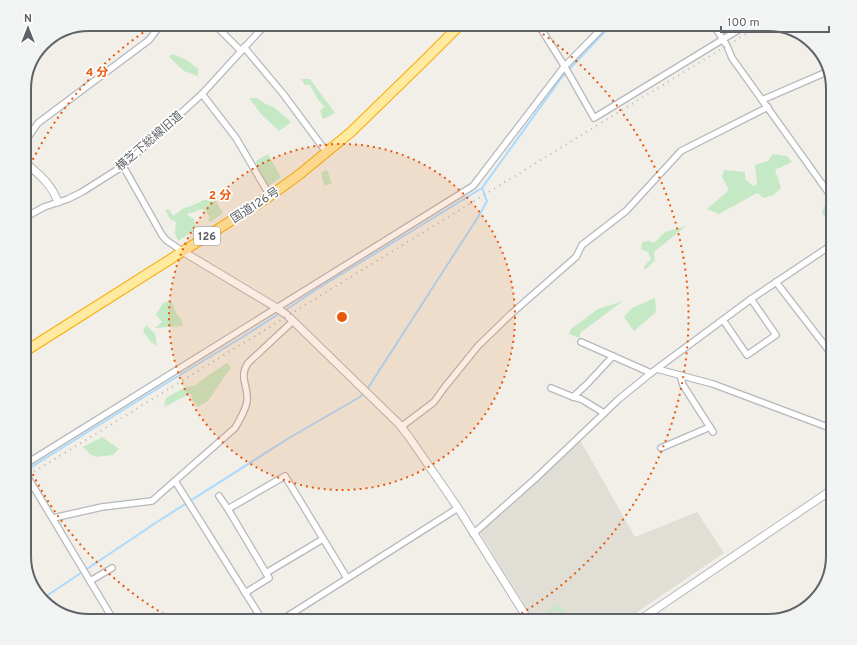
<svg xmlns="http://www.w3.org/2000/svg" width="857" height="645" font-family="Overpass,'Noto Sans JP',sans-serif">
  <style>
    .education { fill: #e1ded6 }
    .green { fill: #c5e8c5 }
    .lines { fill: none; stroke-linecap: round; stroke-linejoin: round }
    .stream { stroke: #aadaff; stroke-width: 2 }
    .minor-casing { stroke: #b5b8bc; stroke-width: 8 }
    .tertiary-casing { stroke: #b5b8bc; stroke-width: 9 }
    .trunk-casing { stroke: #f9ab00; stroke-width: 11 }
    .minor { stroke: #fff; stroke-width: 5.5 }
    .tertiary { stroke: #fff; stroke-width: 7 }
    .trunk { stroke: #feeaa1; stroke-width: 9 }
    .rail { stroke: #b6b7b8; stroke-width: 2; stroke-dasharray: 1 5; stroke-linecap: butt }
    .ring { fill: none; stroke: #e8590c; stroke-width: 2; stroke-dasharray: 2 4 }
    .labels { text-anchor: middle; stroke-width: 3.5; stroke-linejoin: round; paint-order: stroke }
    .shield { fill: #fff; stroke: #8f9295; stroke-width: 1 }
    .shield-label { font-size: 11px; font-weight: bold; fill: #5f6368 }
    .street-label { font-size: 12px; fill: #5f6368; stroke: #fff }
    .rim { fill: none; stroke: #5f6368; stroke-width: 2 }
    .centre { fill: #e8590c; stroke: #fff; stroke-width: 2 }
    .ring-label { font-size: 12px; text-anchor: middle; font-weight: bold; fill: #e8590c; stroke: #fff; stroke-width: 3.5; stroke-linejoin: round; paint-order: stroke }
  </style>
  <rect width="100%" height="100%" fill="#f1efe8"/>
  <!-- education -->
  <polygon class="education" points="580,440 635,537 697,512 724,553 624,621 535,621 480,533"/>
  <!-- green -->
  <g class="green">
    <polygon points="172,54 187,60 198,69 198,76 184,71 169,57"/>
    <path d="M301,79H310L335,113L323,119L320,110L325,107C319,103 314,92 310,85H305Z"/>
    <polygon points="249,98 257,98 264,103 275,108 291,122 279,131 262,115"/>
    <polygon points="268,154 281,177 269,186 258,169 256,161"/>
    <polygon points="773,154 787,156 792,162 775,170 781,188 773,195 764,198 757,193 719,214 707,209 729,190 722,177 724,170 745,172 745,179 753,186 757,184 755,165 768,161"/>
    <polygon points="327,170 332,183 324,186 321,172"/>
    <polygon points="204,200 215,200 223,213 210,222 208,220 210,218 206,211 201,209 192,213 189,213 187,215 193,218 197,229 178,241 175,233 176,222 170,219 165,210 169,209 173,216 184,208 191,206"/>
    <polygon points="828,204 833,206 833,213 828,217 822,214 824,207"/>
    <polygon points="686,226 654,252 655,260 645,270 644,266 651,259 648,252 641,249 642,242 649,241 654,243 665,232"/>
    <polygon points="655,298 656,312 634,331 624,317 632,308"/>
    <polygon points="171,300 177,315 181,319 183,326 155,328 162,322 156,315 163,303"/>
    <polygon points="623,301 580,333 580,338 569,334 571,329 598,309"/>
    <polygon points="146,325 155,334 157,346 150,341 143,331"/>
    <polygon points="227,363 231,367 208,401 198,407 192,399 191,393 164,407 166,398 184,388 196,385 210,374"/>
    <polygon points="102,437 119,449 113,455 96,457 90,454 83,447"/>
    <polygon points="559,605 570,621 565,621 557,609 544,618 541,615"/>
  </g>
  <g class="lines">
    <!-- stream -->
    <g class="stream">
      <polyline points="284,311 317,289 482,188 562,77 612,24"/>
      <polyline points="25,471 147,395 249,333 280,313"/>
      <polyline points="42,599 157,522 289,438 360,397 368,388 480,214 487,201 482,188"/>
    </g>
    <!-- minor casing -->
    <g class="minor-casing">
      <g id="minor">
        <polyline points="214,24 241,51"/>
        <polyline points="538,24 565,67 594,118 748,24"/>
        <polyline points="713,24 727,46 732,58 833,199"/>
        <polyline points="244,47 284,95 327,153"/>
        <polyline points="202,94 236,138 270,196"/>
        <polyline points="762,100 829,71"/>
        <polyline points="24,143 38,123 149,40 161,24"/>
        <polyline points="123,166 162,235 166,240 182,251"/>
        <polyline points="24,218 44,207 68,199 82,192 123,166 202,94 266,24"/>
        <polyline points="776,282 833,356"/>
        <polyline points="723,320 747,355 776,335 751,299"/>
        <polyline points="581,342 651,373"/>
        <polyline points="657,369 713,384 833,429"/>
        <polyline points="680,375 683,385 713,432"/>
        <polyline points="551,388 573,397 581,399 604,413"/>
        <polyline points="573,397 587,384 613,356"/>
        <polyline points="401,427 434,402 444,388 478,346 512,313 576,257 582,245 626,211 681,151 768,107"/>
        <polyline points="661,448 710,427"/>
        <polyline points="24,465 473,186 564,67 606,24"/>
        <polyline points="24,471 114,621"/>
        <polyline points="175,481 263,621"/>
        <polyline points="219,496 228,509 269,578 245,593"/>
        <polyline points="228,509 285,476 347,578"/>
        <path d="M53,518L102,507L152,501L235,428C240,419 246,410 247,401C249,386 238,378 248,363L293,321"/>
        <polyline points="473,534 535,479 619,399 651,373 751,299 833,244"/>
        <polyline points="266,573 323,539"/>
        <polyline points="90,581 112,568"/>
        <polyline points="280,621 458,508"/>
      </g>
    </g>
    <!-- tertiary casing -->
    <g class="tertiary-casing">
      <g id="tertiary">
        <path d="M24,161C39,175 51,183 58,202"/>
        <polyline points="182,251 277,308 288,316 399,424 409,437 458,508 529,621"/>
        <polyline points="638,621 833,489"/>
      </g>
    </g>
    <!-- trunk casing -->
    <g class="trunk-casing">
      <polyline id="trunk" points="24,352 267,198 300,174 351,132 425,60 461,24"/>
    </g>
    <!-- minor -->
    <use href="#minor" class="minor"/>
    <!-- tertiary -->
    <use href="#tertiary" class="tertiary"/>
    <!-- trunk -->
    <use href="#trunk" class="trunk"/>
    <!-- rail -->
    <polyline class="rail" points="24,478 762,24"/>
  </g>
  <!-- distance rings -->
  <circle cx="342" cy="317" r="173" fill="#e8590c" fill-opacity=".12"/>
  <g class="ring">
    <circle cx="342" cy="317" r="173"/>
    <path d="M174 620A347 347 0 0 1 25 458M25 176A347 347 0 0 1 156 24M528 24A347 347 0 0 1 510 620"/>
  </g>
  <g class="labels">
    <!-- shield labels -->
    <rect class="shield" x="194" y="227" width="26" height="18" rx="3"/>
    <g class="shield-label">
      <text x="207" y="240">126</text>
    </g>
    <!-- street labels -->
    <g class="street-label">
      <text transform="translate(149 141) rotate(-41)" y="4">横芝下総線旧道</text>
      <text transform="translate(255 205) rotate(-33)" y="4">国道126号</text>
    </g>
  </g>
  <!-- crop -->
  <path d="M0 0H857V645H0ZM89 31H768A58 58 0 0 1 826 89V556A58 58 0 0 1 768 614H89A58 58 0 0 1 31 556V89A58 58 0 0 1 89 31Z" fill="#f2f3f3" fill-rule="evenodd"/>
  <path class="rim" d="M89 31H768A58 58 0 0 1 826 89V556A58 58 0 0 1 768 614H89A58 58 0 0 1 31 556V89A58 58 0 0 1 89 31Z"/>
  <circle cx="342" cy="317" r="6" class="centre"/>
  <g class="ring-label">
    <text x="97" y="76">4 分</text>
    <text x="220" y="199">2 分</text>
  </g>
  <!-- north arrow -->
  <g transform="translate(28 28)" stroke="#ffffff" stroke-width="3" paint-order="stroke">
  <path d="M0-3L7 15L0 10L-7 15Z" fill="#5f6368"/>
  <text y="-6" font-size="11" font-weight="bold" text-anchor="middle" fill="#5f6368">N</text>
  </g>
  <!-- scale -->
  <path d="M721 26v6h108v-6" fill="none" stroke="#5f6368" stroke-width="2"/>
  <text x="727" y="26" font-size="12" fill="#5f6368" stroke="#ffffff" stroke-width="3" paint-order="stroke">100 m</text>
</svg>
